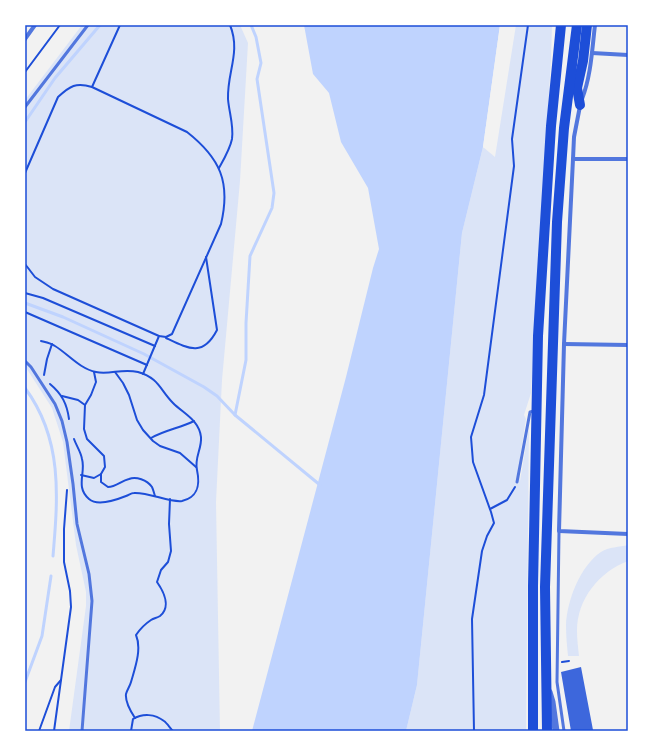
<svg xmlns="http://www.w3.org/2000/svg" width="653" height="756" font-family="'Noto Sans',sans-serif">
  <style>
    .green { fill: #dbe4f7 }
    .water { fill: #bfd3fe }
    .pier { fill: #f2f2f2 }
    .lines { fill: none; stroke-linecap: round; stroke-linejoin: round }
    .stream { stroke: #bfd3fe; stroke-width: 3 }
    .building { fill: #3d67dc }
    .path { stroke: #1d4ed8; stroke-width: 2 }
    .service { stroke: #5277de; stroke-width: 3 }
    .minor { stroke: #5277de; stroke-width: 4 }
    .tertiary { stroke: #5277de; stroke-width: 7 }
    .trunk { stroke: #1d4ed8; stroke-width: 10 }
    .neatline { fill: none; stroke: #1d4ed8; stroke-width: 1.5 }
  </style>
  <rect width="100%" height="100%" fill="#f2f2f2"/>
  <!-- green -->
  <g class="green">
    <polygon points="82,25 240,25 248,43 240,181 222,380 216,502 220,731 69,731 86,606 86,592 76,545 63,442 52,408 25,366 25,100"/>
    <polygon points="516,25 552,25 551,59 531,393 524,415 526,419 520,457 520,481 529,427 526,731 406,731 417,685 462,233 483,147 495,157"/>
    <path d="M628,545V561C599,572 577,599 577,631C577,639 578,647 579,656H568C567,646 566,636 566,625C567,601 580,566 601,552C609,547 619,547 628,545Z"/>
  </g>
  <!-- water -->
  <polygon class="water" points="304,25 500,25 483,147 462,233 417,685 406,731 252,731 346,377 373,268 379,249 368,188 341,142 329,93 313,74"/>
  <!-- pier -->
  <polygon class="pier" points="500,25 502,25 484,148 483,147"/>
  <g class="lines">
    <!-- stream -->
    <g class="stream">
      <polyline points="25,122 55,78 100,25"/>
      <polyline points="25,303 63,317 144,354 204,387 217,396 235,415 320,485"/>
      <path d="M25,388C63,439 58,497 53,556"/>
      <polyline points="235,415 246,360 246,323 250,256 272,208 274,193 257,79 261,63 256,37 251,25"/>
      <polyline points="25,682 42,636 51,576"/>
    </g>
  </g>
  <!-- building -->
  <polygon class="building" points="581,667 593,730 594,731 571,731 561,672"/>
  <g class="lines">
    <!-- path -->
    <g class="path">
      <polyline points="25,72 60,25"/>
      <polyline points="92,87 120,25"/>
      <path d="M219,168C224,159 230,149 232,139C234,126 229,112 228,99C227,72 241,52 230,25"/>
      <path d="M25,173L58,97C70,86 76,82 92,87L187,132C220,158 231,182 221,224L172,334L166,337L159,336L53,289L35,277L25,264"/>
      <polyline points="25,293 43,298 155,346"/>
      <polyline points="25,312 147,365"/>
      <path d="M166,338C189,349 203,357 217,330L206,257"/>
      <path d="M41,341C45,342 51,343 55,346C68,354 80,369 96,372C110,375 122,368 138,372C159,378 160,390 173,403C184,414 199,420 201,437C202,449 194,458 197,470C200,484 199,497 182,501C171,503 148,492 134,493C131,493 129,495 126,496C116,500 97,506 89,499C75,487 86,473 82,459C81,452 76,445 74,439"/>
      <path d="M94,372L96,382L91,395L85,405L84,429L87,439L104,456L105,467L101,474V482L108,487C116,487 121,481 129,479C136,476 147,480 152,487C153,489 154,493 155,496"/>
      <polyline points="115,372 123,383 129,395 137,420 143,430 153,441 160,446 180,453 196,467"/>
      <polyline points="143,374 159,336"/>
      <polyline points="44,375 47,359 52,344"/>
      <path d="M50,384C62,394 67,404 69,419"/>
      <polyline points="62,396 78,400 85,405"/>
      <path d="M151,438C165,430 180,428 194,421"/>
      <polyline points="81,475 94,478 101,474"/>
      <polyline points="490,509 507,500 515,487"/>
      <polyline points="562,662 569,661"/>
      <path d="M135,718C131,712 125,702 126,694C127,690 130,686 131,682C135,668 142,649 136,635C140,629 145,624 151,620C154,618 157,618 160,616C171,607 164,592 157,582L161,570L168,562L171,551L169,524L170,499"/>
      <polyline points="39,731 55,687 61,680"/>
      <polyline points="54,731 71,607 70,591 64,562 64,529 67,490"/>
      <path d="M131,731L133,719C143,713 155,714 164,721C167,723 170,728 173,731"/>
      <polyline points="474,731 472,619 482,551 487,536 494,523 491,512 473,462 471,437 484,395 514,166 512,139 528,25"/>
    </g>
    <!-- service -->
    <g class="service">
      <polyline points="25,107 88,25"/>
      <polyline points="25,361 31,367 55,404 62,421 67,442 73,484 77,524 89,574 92,601 82,731"/>
      <polyline points="517,482 530,412 534,411"/>
      <polyline points="559,531 557,682 564,731"/>
    </g>
    <!-- minor -->
    <g class="minor">
      <polyline points="25,39 35,25"/>
      <polyline points="592,53 628,55"/>
      <path d="M582,99C591,76 592,50 595,25"/>
      <polyline points="580,106 574,137 573,159 564,344 559,531 628,534"/>
      <polyline points="573,159 628,159"/>
      <polyline points="564,344 628,345"/>
    </g>
    <!-- tertiary -->
    <polyline class="tertiary" points="549,692 552,702 556,731"/>
    <!-- trunk -->
    <g class="trunk">
      <polyline points="580,105 577,88 583,61 587,25"/>
      <polyline points="533,731 533,586 538,336 551,126 561,25"/>
      <polyline points="547,731 545,587 557,222 564,128 577,25"/>
    </g>
  </g>
  <!-- border -->
  <rect width="653" height="756" fill="none" stroke="#ffffff" stroke-width="52"/>
  <rect x="26" y="26" width="601" height="704" class="neatline"/>
</svg>
